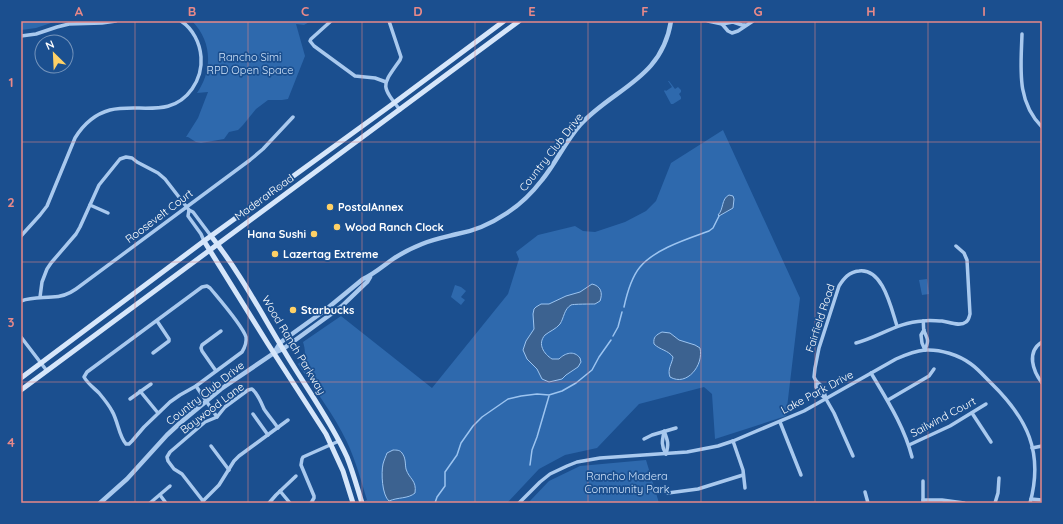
<svg xmlns="http://www.w3.org/2000/svg" width="1063" height="524" font-family="Quicksand,sans-serif">
  <style>
    .green { fill: #2e69ad }
    .water { fill: #3c6290; stroke: #9cc4f0 }
    .lines { fill: none; stroke-linecap: round; stroke-linejoin: round }
    .stream { stroke: #9cc4f0; stroke-width: 1.5 }
    .minor { stroke: #a9c9ee; stroke-width: 3.5 }
    .tertiary { stroke: #a9c9ee; stroke-width: 4.5 }
    .secondary { stroke: #d6e6fa; stroke-width: 5 }
    .grid { fill: none; stroke: #e88989; stroke-width: 1; stroke-opacity: 0.55 }
    .poi-dot { fill: #ffd166; stroke: #1b4f8f; stroke-width: 1.5 }
    .labels { text-anchor: middle; stroke-width: 3.5; stroke-linejoin: round; paint-order: stroke }
    .park-label { font-size: 11px; fill: #cfe3fa; stroke: #1b4f8f }
    .street-label { font-size: 11px; fill: #fff; stroke: #1b4f8f }
    .poi-label { font-size: 11px; font-weight: bold; fill: #fff; stroke: #1b4f8f; text-anchor: start }
    .neatline { fill: none; stroke: #e88989; stroke-width: 1.5 }
    .grid-label { font-size: 13px; text-anchor: middle; font-weight: bold; fill: #e88989 }
  </style>
  <rect width="100%" height="100%" fill="#1b4f8f"/>
  <!-- green -->
  <g class="green">
    <polygon points="21,21 57,21 36,28 21,30"/>
    <path d="M192,21H311L304,25L296,24L305,56L288,99L282,100H268L256,109L243,125L238,130L229,132L224,139L201,143L196,142L188,137H186L198,118L208,92L197,93C213,70 212,41 192,21Z"/>
    <polygon points="668,81 669,81 675,89 678,87 681,90 681,92 679,94 681,97 681,99 673,104 671,104 664,91 665,90 666,91 672,87"/>
    <path d="M723,130L800,298L786,416L715,439L712,394L704,387L639,404L597,448L565,455L539,469L507,503H358L367,500C361,481 356,461 347,442C334,415 315,390 298,364C306,358 306,352 303,342L341,316L432,388L508,294L519,259L516,252L538,235L575,226L583,231L595,232L625,222L646,211L656,201L671,163Z"/>
    <polygon points="927,279 929,294 922,295 919,280"/>
    <polygon points="455,285 461,287 466,291 461,297 465,300 461,305 451,297"/>
    <polygon points="646,460 659,503 528,503 549,481 580,466"/>
  </g>
  <!-- water -->
  <g class="water">
    <path d="M729,195L733,196L734,199L733,208L719,216L718,215C724,209 721,199 729,195Z"/>
    <path d="M592,284C601,286 603,293 600,301L595,304C592,304 572,304 571,305C564,309 564,318 560,324C556,329 550,331 545,335C537,344 544,354 552,359H559C565,353 574,350 580,358L581,362L578,367L566,375L562,379L549,382L542,379L537,369L527,359L523,350L526,341L534,329L533,314L534,309L536,307L541,304H549L566,296L580,292Z"/>
    <path d="M662,332L670,333L679,340L695,345L700,348C704,365 687,387 670,377C667,369 672,364 673,357C668,350 660,350 654,344C653,337 656,335 662,332Z"/>
    <path d="M393,450C397,450 400,450 402,453C406,458 405,464 406,469C409,479 417,480 415,493C408,499 398,497 389,501C382,495 381,473 383,464C384,460 386,456 387,453Z"/>
  </g>
  <g class="lines">
    <!-- stream -->
    <g class="stream">
      <path d="M624,307C627,293 631,278 640,267C655,249 687,239 709,231L713,228L719,216"/>
      <polyline points="613,336 618,327 622,312"/>
      <polyline points="530,465 532,450 537,437 549,396"/>
      <polyline points="435,503 437,497 445,486 445,472 457,455 461,443 473,426 482,417 508,399 521,396 537,394 549,395 562,391 576,383 592,370 599,357 611,340"/>
    </g>
    <!-- minor -->
    <g class="minor">
      <polyline points="331,21 311,39 310,41 314,46 355,76 375,78 386,82"/>
      <path d="M389,21L401,57L400,60C382,86 380,84 400,110"/>
      <polyline points="708,21 722,24 733,22 742,25 745,25"/>
      <polyline points="722,24 728,31 732,33 738,31 753,21"/>
      <path d="M1022,34C1021,68 1016,101 1042,127"/>
      <polyline points="21,36 36,34 57,27 69,24 102,23 116,21"/>
      <polyline points="90,205 108,213"/>
      <polyline points="189,210 188,216 201,234 204,241"/>
      <path d="M21,236L40,215L47,206L75,138C83,125 95,114 110,110C139,103 171,119 192,89C199,79 202,69 201,57C200,43 193,29 181,21"/>
      <path d="M207,286L210,288C219,299 242,325 246,337C247,343 245,347 242,352L196,386L180,395L170,402L144,427L132,441L129,444H126C119,437 118,421 112,411C109,405 104,399 99,393C94,388 88,384 84,377L87,372L202,287Z"/>
      <polyline points="40,297 42,282 47,269 51,263 76,234 80,227 99,185 120,159 126,157 132,158 137,162 158,173 165,179 189,210 193,212 211,236"/>
      <path d="M21,301C32,297 41,298 52,297C61,297 69,294 76,289L250,160L263,149L293,117"/>
      <path d="M923,321C924,324 923,328 924,331C928,340 929,340 925,350"/>
      <polyline points="924,330 921,335 922,343 925,350"/>
      <polyline points="21,337 47,371"/>
      <path d="M1042,342C1026,352 1033,371 1042,383"/>
      <path d="M856,343C879,337 898,322 923,321C929,320 936,321 942,321C949,322 960,327 966,322C969,320 969,317 970,314L967,260L964,253L956,246"/>
      <polyline points="153,353 169,341 169,339 157,321"/>
      <polyline points="216,371 202,351 201,348 202,345 221,331"/>
      <path d="M871,373C887,400 904,426 912,457"/>
      <path d="M816,381C823,386 824,391 826,399"/>
      <polyline points="196,386 217,417"/>
      <polyline points="140,391 158,413"/>
      <polyline points="130,399 151,384"/>
      <polyline points="888,400 929,376 934,369"/>
      <polyline points="972,413 991,442"/>
      <polyline points="253,414 268,435"/>
      <polyline points="780,422 801,475"/>
      <path d="M664,431C668,441 669,444 666,454"/>
      <path d="M664,432C662,441 661,446 666,454"/>
      <polyline points="644,439 652,435 676,428"/>
      <polyline points="733,441 743,470 745,488"/>
      <polyline points="909,445 950,426 986,404"/>
      <polyline points="211,446 229,470"/>
      <polyline points="1032,448 1042,446"/>
      <path d="M853,456L834,413L826,399L819,393L816,387V381L814,377L815,368L819,348L839,286C844,278 849,272 859,271C883,268 891,308 897,326"/>
      <polyline points="280,491 290,503"/>
      <polyline points="865,492 868,503"/>
      <polyline points="668,493 698,489 743,475"/>
      <polyline points="160,495 166,503"/>
      <polyline points="1031,499 1042,500"/>
      <polyline points="923,500 942,500 964,503"/>
      <path d="M203,501L182,474L174,469L168,461L167,457L170,452L205,422L217,417L225,407L248,390L252,389C258,394 261,402 264,409C268,415 274,422 278,428"/>
      <polyline points="203,501 219,485 234,461 239,456 288,420"/>
      <polyline points="150,503 170,486"/>
      <polyline points="269,503 276,495 296,476"/>
      <polyline points="311,503 314,498 314,496 301,465 302,459 303,457 339,441"/>
      <path d="M519,503L540,482L550,474L567,466L577,462L600,458L687,452L718,446L733,441L804,411L896,359C905,355 915,351 925,350C940,349 959,355 971,364C978,369 984,376 991,383C1027,418 1044,452 1030,503"/>
      <polyline points="923,503 923,481"/>
      <polyline points="995,503 998,493 999,478"/>
    </g>
    <!-- tertiary -->
    <g class="tertiary">
      <path d="M274,353L280,343L285,339L324,311L363,279C374,274 383,266 393,259C402,253 412,248 422,244C434,239 445,237 457,234C475,231 492,223 507,213C521,204 532,193 542,180C556,163 565,142 580,125C614,88 662,79 671,21"/>
      <polyline points="100,503 127,479 167,435 180,423 221,389 274,353 283,349 342,306 367,282 370,277"/>
    </g>
    <!-- secondary -->
    <g class="secondary">
      <path d="M211,236C239,271 260,311 283,349C304,385 330,419 347,457C353,472 357,487 362,503"/>
      <polyline points="204,241 268,344 326,434 343,471 353,503"/>
      <polyline points="21,378 204,241 394,103 504,21"/>
      <polyline points="21,390 519,21"/>
    </g>
  </g>
  <!-- grid -->
  <path class="grid" d="M135,21V503M248,21V503M362,21V503M475,21V503M588,21V503M701,21V503M815,21V503M928,21V503M21,142H1042M21,262H1042M21,382H1042"/>
  <!-- markers -->
  <g class="poi-dot">
    <circle cx="330" cy="207" r="4"/>
    <circle cx="337" cy="227" r="4"/>
    <circle cx="314" cy="234" r="4"/>
    <circle cx="275" cy="254" r="4"/>
    <circle cx="293" cy="310" r="4"/>
  </g>
  <g class="labels">
    <!-- park labels -->
    <g class="park-label">
      <text x="250" y="61">Rancho Simi<tspan x="250" dy="13">RPD Open Space</tspan></text>
      <text x="627" y="480">Rancho Madera<tspan x="627" dy="13">Community Park</tspan></text>
    </g>
    <!-- street labels -->
    <g class="street-label">
      <text transform="translate(551 152) rotate(-52)" y="4">Country Club Drive</text>
      <text transform="translate(264 197) rotate(-36)" y="4">Madera Road</text>
      <text transform="translate(159 216) rotate(-37)" y="4">Roosevelt Court</text>
      <text transform="translate(820 318) rotate(-72)" y="4">Fairfield Road</text>
      <text transform="translate(294 345) rotate(59)" y="4">Wood Ranch Parkway</text>
      <text transform="translate(817 392) rotate(-28)" y="4">Lake Park Drive</text>
      <text transform="translate(205 393) rotate(-38)" y="4">Country Club Drive</text>
      <text transform="translate(212 408) rotate(-37)" y="4">Baywood Lane</text>
      <text transform="translate(943 417) rotate(-28)" y="4">Sailwind Court</text>
    </g>
    <!-- poi labels -->
    <g class="poi-label">
      <text x="338" y="211">PostalAnnex</text>
      <text x="345" y="231">Wood Ranch Clock</text>
      <text x="306" y="238" text-anchor="end">Hana Sushi</text>
      <text x="283" y="258">Lazertag Extreme</text>
      <text x="301" y="314">Starbucks</text>
    </g>
  </g>
  <!-- border -->
  <rect width="1063" height="524" fill="none" stroke="#1b4f8f" stroke-width="44"/>
  <!-- north arrow -->
  <g transform="translate(54 54) rotate(336)"><circle r="19" fill="#1b4f8f" stroke="#7695bc"/>
  <path d="M0-3L7 15L0 10L-7 15Z" fill="#ffd166"/>
  <text y="-6" font-size="11" font-weight="bold" text-anchor="middle" fill="#ffffff">N</text>
  </g>
  <rect x="22" y="22" width="1019" height="480" class="neatline"/>
  <g class="grid-label">
    <text x="79" y="16">A</text>
    <text x="192" y="16">B</text>
    <text x="305" y="16">C</text>
    <text x="418" y="16">D</text>
    <text x="532" y="16">E</text>
    <text x="645" y="16">F</text>
    <text x="758" y="16">G</text>
    <text x="871" y="16">H</text>
    <text x="984" y="16">I</text>
    <text x="11" y="87">1</text>
    <text x="11" y="207">2</text>
    <text x="11" y="327">3</text>
    <text x="11" y="447">4</text>
  </g>
</svg>
